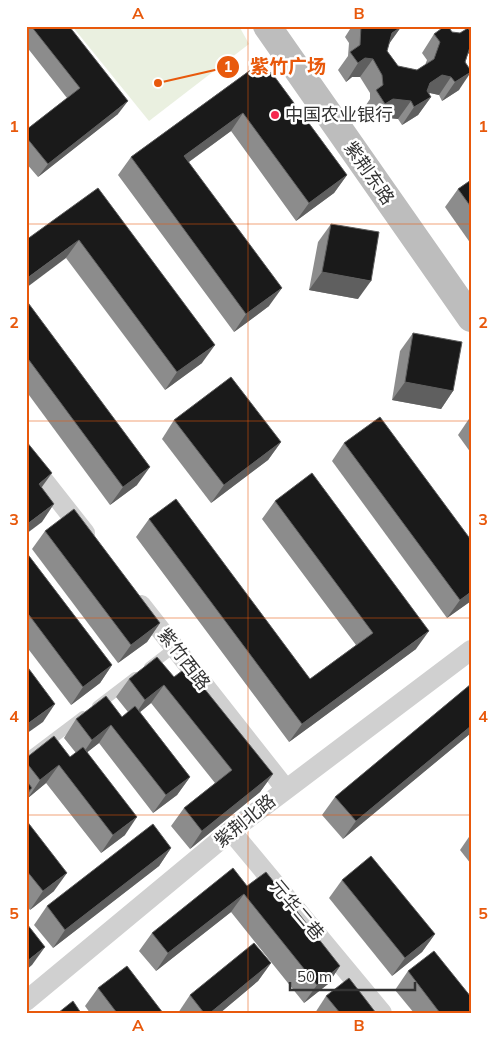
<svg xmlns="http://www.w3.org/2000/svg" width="497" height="1039" font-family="Mulish,'Noto Sans SC',sans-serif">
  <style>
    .green { fill: #eaf0e0 }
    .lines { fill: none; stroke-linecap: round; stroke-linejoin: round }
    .lane { stroke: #d0d0d0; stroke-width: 10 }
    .street { stroke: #d0d0d0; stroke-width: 20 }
    .secondary { stroke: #bdbdbd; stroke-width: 28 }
    .wall { fill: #8c8c8c }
    .shaded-wall { fill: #5f5f5f }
    .building { fill: #1a1a1a; stroke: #5f5f5f }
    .grid { fill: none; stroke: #e8590c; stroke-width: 1; stroke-opacity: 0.55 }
    .poi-dot { fill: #f5294e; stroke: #fff; stroke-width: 2 }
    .labels { text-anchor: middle; stroke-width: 5; stroke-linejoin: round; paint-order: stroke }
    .poi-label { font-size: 18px; fill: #333; stroke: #fff; text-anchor: start }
    .street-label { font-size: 18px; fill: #333; stroke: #fff }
    .leader { fill: none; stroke: #e8590c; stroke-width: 2 }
    .callout-dot { fill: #e8590c; stroke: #fff; stroke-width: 2 }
    .mark-label { font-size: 15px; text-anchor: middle; font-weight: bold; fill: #fff }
    .callout-label { font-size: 19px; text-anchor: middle; font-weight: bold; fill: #e8590c; stroke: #fff; stroke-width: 5; stroke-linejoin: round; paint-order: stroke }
    .neatline { fill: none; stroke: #e8590c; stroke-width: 2 }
    .grid-label { font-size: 16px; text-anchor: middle; font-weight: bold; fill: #e8590c }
  </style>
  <rect width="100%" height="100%" fill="#fff"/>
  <!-- green -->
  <polygon class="green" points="72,26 239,26 249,44 149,121"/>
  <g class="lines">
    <!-- lane -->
    <g class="lane">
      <polyline points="149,667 175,647"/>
      <polyline points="97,706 135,677"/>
      <polyline points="26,759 83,716"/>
    </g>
    <!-- street -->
    <g class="street">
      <polyline points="26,458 85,533"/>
      <polyline points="141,605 285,788"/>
      <polyline points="231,831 382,1013"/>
      <polyline points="26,1001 231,831 471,650"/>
    </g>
    <!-- secondary -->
    <polyline class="secondary" points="267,26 471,318"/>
  </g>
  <!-- wall -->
  <g class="wall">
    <polygon points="26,26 69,26 118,114 38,177 26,163 26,130 67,98 26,46"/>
    <polygon points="352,26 401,26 401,27 389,44 387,51 398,66 417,70 425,65 427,60 422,53 434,34 467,56 459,90 442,101 439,95 430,93 429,94 431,97 418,115 402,125 398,119 380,117 373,122 364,108 370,99 370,93 360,77 352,77 346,82 338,70 348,56 349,43 345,37"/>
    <polygon points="263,61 347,175 334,193 296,221 231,131 189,162 269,306 234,332 118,175 131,157"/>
    <polygon points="471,180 471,244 445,207 458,189"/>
    <polygon points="98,188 202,363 165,390 66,258"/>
    <polygon points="331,224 358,299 309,290 318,242"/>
    <polygon points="26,300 137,485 110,505 26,391"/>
    <polygon points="413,333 453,391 441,409 392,400 400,351"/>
    <polygon points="471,416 471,453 458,435"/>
    <polygon points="174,420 281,442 268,460 211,503 162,439"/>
    <polygon points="344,443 471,601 447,618 332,461"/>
    <polygon points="275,501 416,649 289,742 136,537 149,519 310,679 356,645 262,519"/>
    <polygon points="45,531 160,623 147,642 118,663 32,549"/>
    <polygon points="26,552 112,665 100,683 71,705 26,646"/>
    <polygon points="174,677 273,774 260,792 190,849 171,826 184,808 215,783 151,703 140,712 190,777 177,795 153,813 99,743 87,752 125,835 101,853 46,783 28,798 26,797 26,758 70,757 76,753 64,738 76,719 122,717 128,712 116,697 129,679"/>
    <polygon points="471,684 471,733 343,839 322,815 335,797"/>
    <polygon points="26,820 54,891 30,910 26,905"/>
    <polygon points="471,834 471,864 460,850"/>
    <polygon points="171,848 159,866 53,948 34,925 47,906"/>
    <polygon points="342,880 435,934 422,952 392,976 329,898"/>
    <polygon points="247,886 340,966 328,984 304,1003 231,912 156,971 139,951 152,933"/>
    <polygon points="271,963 258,981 220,1013 178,1013 190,995"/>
    <polygon points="408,971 471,1013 414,1013 395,990"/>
    <polygon points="98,988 163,1013 90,1013 85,1006"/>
    <polygon points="326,996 376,1013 315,1013"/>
  </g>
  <!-- shaded-wall -->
  <g class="shaded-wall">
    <polygon points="401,27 388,45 392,33"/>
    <polygon points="471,46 471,50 464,60 457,65"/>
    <polygon points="365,58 373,59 360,77 352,77 346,82 358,63"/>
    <polygon points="471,72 459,90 442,101 455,82"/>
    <polygon points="442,75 451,77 439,95 430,93 417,101 430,83"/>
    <polygon points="431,97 418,115 402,125 414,107"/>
    <polygon points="393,99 411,101 398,119 380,117 373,122 385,104"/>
    <polygon points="128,101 118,114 38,177 48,164"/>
    <polygon points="243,113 231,131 172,174 184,156"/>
    <polygon points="347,175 334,193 296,221 309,203"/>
    <polygon points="79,240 66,258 26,288 26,279"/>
    <polygon points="322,272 371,281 358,299 309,290"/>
    <polygon points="282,288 269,306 234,332 246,314"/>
    <polygon points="215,345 202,363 165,390 177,372"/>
    <polygon points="405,382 453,391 441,409 392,400"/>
    <polygon points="281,442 268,460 211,503 224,485"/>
    <polygon points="150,467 137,485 110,505 123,487"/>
    <polygon points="52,473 39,491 39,484"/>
    <polygon points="54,504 42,522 26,534 26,525"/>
    <polygon points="471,592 471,601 447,618 460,600"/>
    <polygon points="160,623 147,642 118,663 131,645"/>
    <polygon points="429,631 416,649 289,742 302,724"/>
    <polygon points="112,665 100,683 71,705 83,687"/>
    <polygon points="164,685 151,703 133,718 145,700"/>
    <polygon points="55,704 43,722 26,734 26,725"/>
    <polygon points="111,725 99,743 80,758 92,740"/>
    <polygon points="471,726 471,733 343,839 356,821"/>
    <polygon points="59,765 46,783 28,798 40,780"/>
    <polygon points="273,774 260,792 190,849 202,831"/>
    <polygon points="190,777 177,795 153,813 166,795"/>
    <polygon points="32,788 26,797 26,793"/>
    <polygon points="137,817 125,835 101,853 113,835"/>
    <polygon points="171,848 159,866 53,948 65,930"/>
    <polygon points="67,873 54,891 30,910 43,891"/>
    <polygon points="244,894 231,912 156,971 168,953"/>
    <polygon points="435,934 422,952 392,976 405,958"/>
    <polygon points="45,947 32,965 26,970 26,962"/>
    <polygon points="271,963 258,981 220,1013 210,1013"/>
    <polygon points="340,966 328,984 304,1003 317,985"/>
  </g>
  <!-- building -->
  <g class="building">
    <polygon points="31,26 69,26 128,101 48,164 26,137 26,130 80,88"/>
    <polygon points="361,26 401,26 401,27 392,33 387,51 398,66 417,70 434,59 440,42 434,34 445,26 448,26 452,32 460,33 468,28 471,33 471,46 470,47 465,62 471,71 471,72 455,82 451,77 442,75 430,83 427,91 431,97 414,107 411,101 393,99 385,104 376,90 383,85 382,75 373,59 365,58 358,63 350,52 360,45"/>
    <polygon points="263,61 347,175 309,203 243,113 184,156 282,288 246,314 131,157"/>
    <polygon points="471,180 471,207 458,189"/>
    <polygon points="98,188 215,345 177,372 79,240 26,279 26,240"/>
    <polygon points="331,224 379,232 371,281 322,272"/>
    <polygon points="26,300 150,467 123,487 26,356"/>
    <polygon points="413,333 462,342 453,391 405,382"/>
    <polygon points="231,377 281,442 224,485 174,420"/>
    <polygon points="380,417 471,540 471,592 460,600 344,443"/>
    <polygon points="26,441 52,473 39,484 54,504 26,525 26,494 29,492 26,489"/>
    <polygon points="312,473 429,631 302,724 149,519 176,499 310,679 373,633 275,501"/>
    <polygon points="74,509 160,623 131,645 45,531"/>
    <polygon points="26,552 112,665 83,687 26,611"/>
    <polygon points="157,657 174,677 187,667 273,774 202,831 184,808 232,770 164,685 145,700 129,679"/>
    <polygon points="26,665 55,704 26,725"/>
    <polygon points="471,684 471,726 356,821 335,797"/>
    <polygon points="106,696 122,717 135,706 190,777 166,795 111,725 92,740 76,719"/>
    <polygon points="54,736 70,757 83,747 137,817 113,835 59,765 40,780 26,762 26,758"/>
    <polygon points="26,780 32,788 26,793"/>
    <polygon points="26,820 67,873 43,891 26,870"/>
    <polygon points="153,824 171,848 65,930 47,906"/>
    <polygon points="371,856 435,934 405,958 342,880"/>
    <polygon points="233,868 247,886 266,872 340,966 317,985 244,894 168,953 152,933"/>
    <polygon points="27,924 45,947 26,962 26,925"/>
    <polygon points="254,943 271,963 210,1013 204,1013 190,995"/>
    <polygon points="434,951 471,997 471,1013 440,1013 408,971"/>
    <polygon points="127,966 163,1013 117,1013 98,988"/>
    <polygon points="349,978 376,1013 340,1013 326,996"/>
    <polygon points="73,1001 81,1013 58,1013"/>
  </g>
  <!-- grid -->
  <path class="grid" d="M248,26V1013M26,224H471M26,421H471M26,618H471M26,815H471"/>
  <!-- markers -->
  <circle class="poi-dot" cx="275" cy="115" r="5"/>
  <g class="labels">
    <!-- poi labels -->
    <g class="poi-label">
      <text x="285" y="121">中国农业银行</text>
    </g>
    <!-- street labels -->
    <g class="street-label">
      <text transform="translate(369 173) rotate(55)" y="6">紫荆东路</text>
      <text transform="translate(184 659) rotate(52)" y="6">紫竹西路</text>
      <text transform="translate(245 821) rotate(-39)" y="6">紫荆北路</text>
      <text transform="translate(297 910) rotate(50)" y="6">元华二巷</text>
    </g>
  </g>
  <!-- callouts -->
  <path class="leader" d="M158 83L228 67"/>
  <g class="callout-dot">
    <circle cx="158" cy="83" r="5"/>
    <circle cx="228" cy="67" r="12"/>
  </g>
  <g class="mark-label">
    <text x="228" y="72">1</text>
  </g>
  <g class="callout-label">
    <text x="288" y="73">紫竹广场</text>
  </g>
  <!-- border -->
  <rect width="497" height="1039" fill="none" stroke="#ffffff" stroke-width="55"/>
  <!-- scale -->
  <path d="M290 982v8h125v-8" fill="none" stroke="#333333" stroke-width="2.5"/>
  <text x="297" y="982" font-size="15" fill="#333333" stroke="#ffffff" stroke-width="4" paint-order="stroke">50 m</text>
  <rect x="28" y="28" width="442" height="984" class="neatline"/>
  <g class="grid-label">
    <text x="138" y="19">A</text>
    <text x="359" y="19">B</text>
    <text x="14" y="132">1</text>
    <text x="483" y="132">1</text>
    <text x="14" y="328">2</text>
    <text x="483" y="328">2</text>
    <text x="14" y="525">3</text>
    <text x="483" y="525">3</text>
    <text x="14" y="722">4</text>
    <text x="483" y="722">4</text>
    <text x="14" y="919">5</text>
    <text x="483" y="919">5</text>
    <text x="138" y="1031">A</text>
    <text x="359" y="1031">B</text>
  </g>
</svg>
